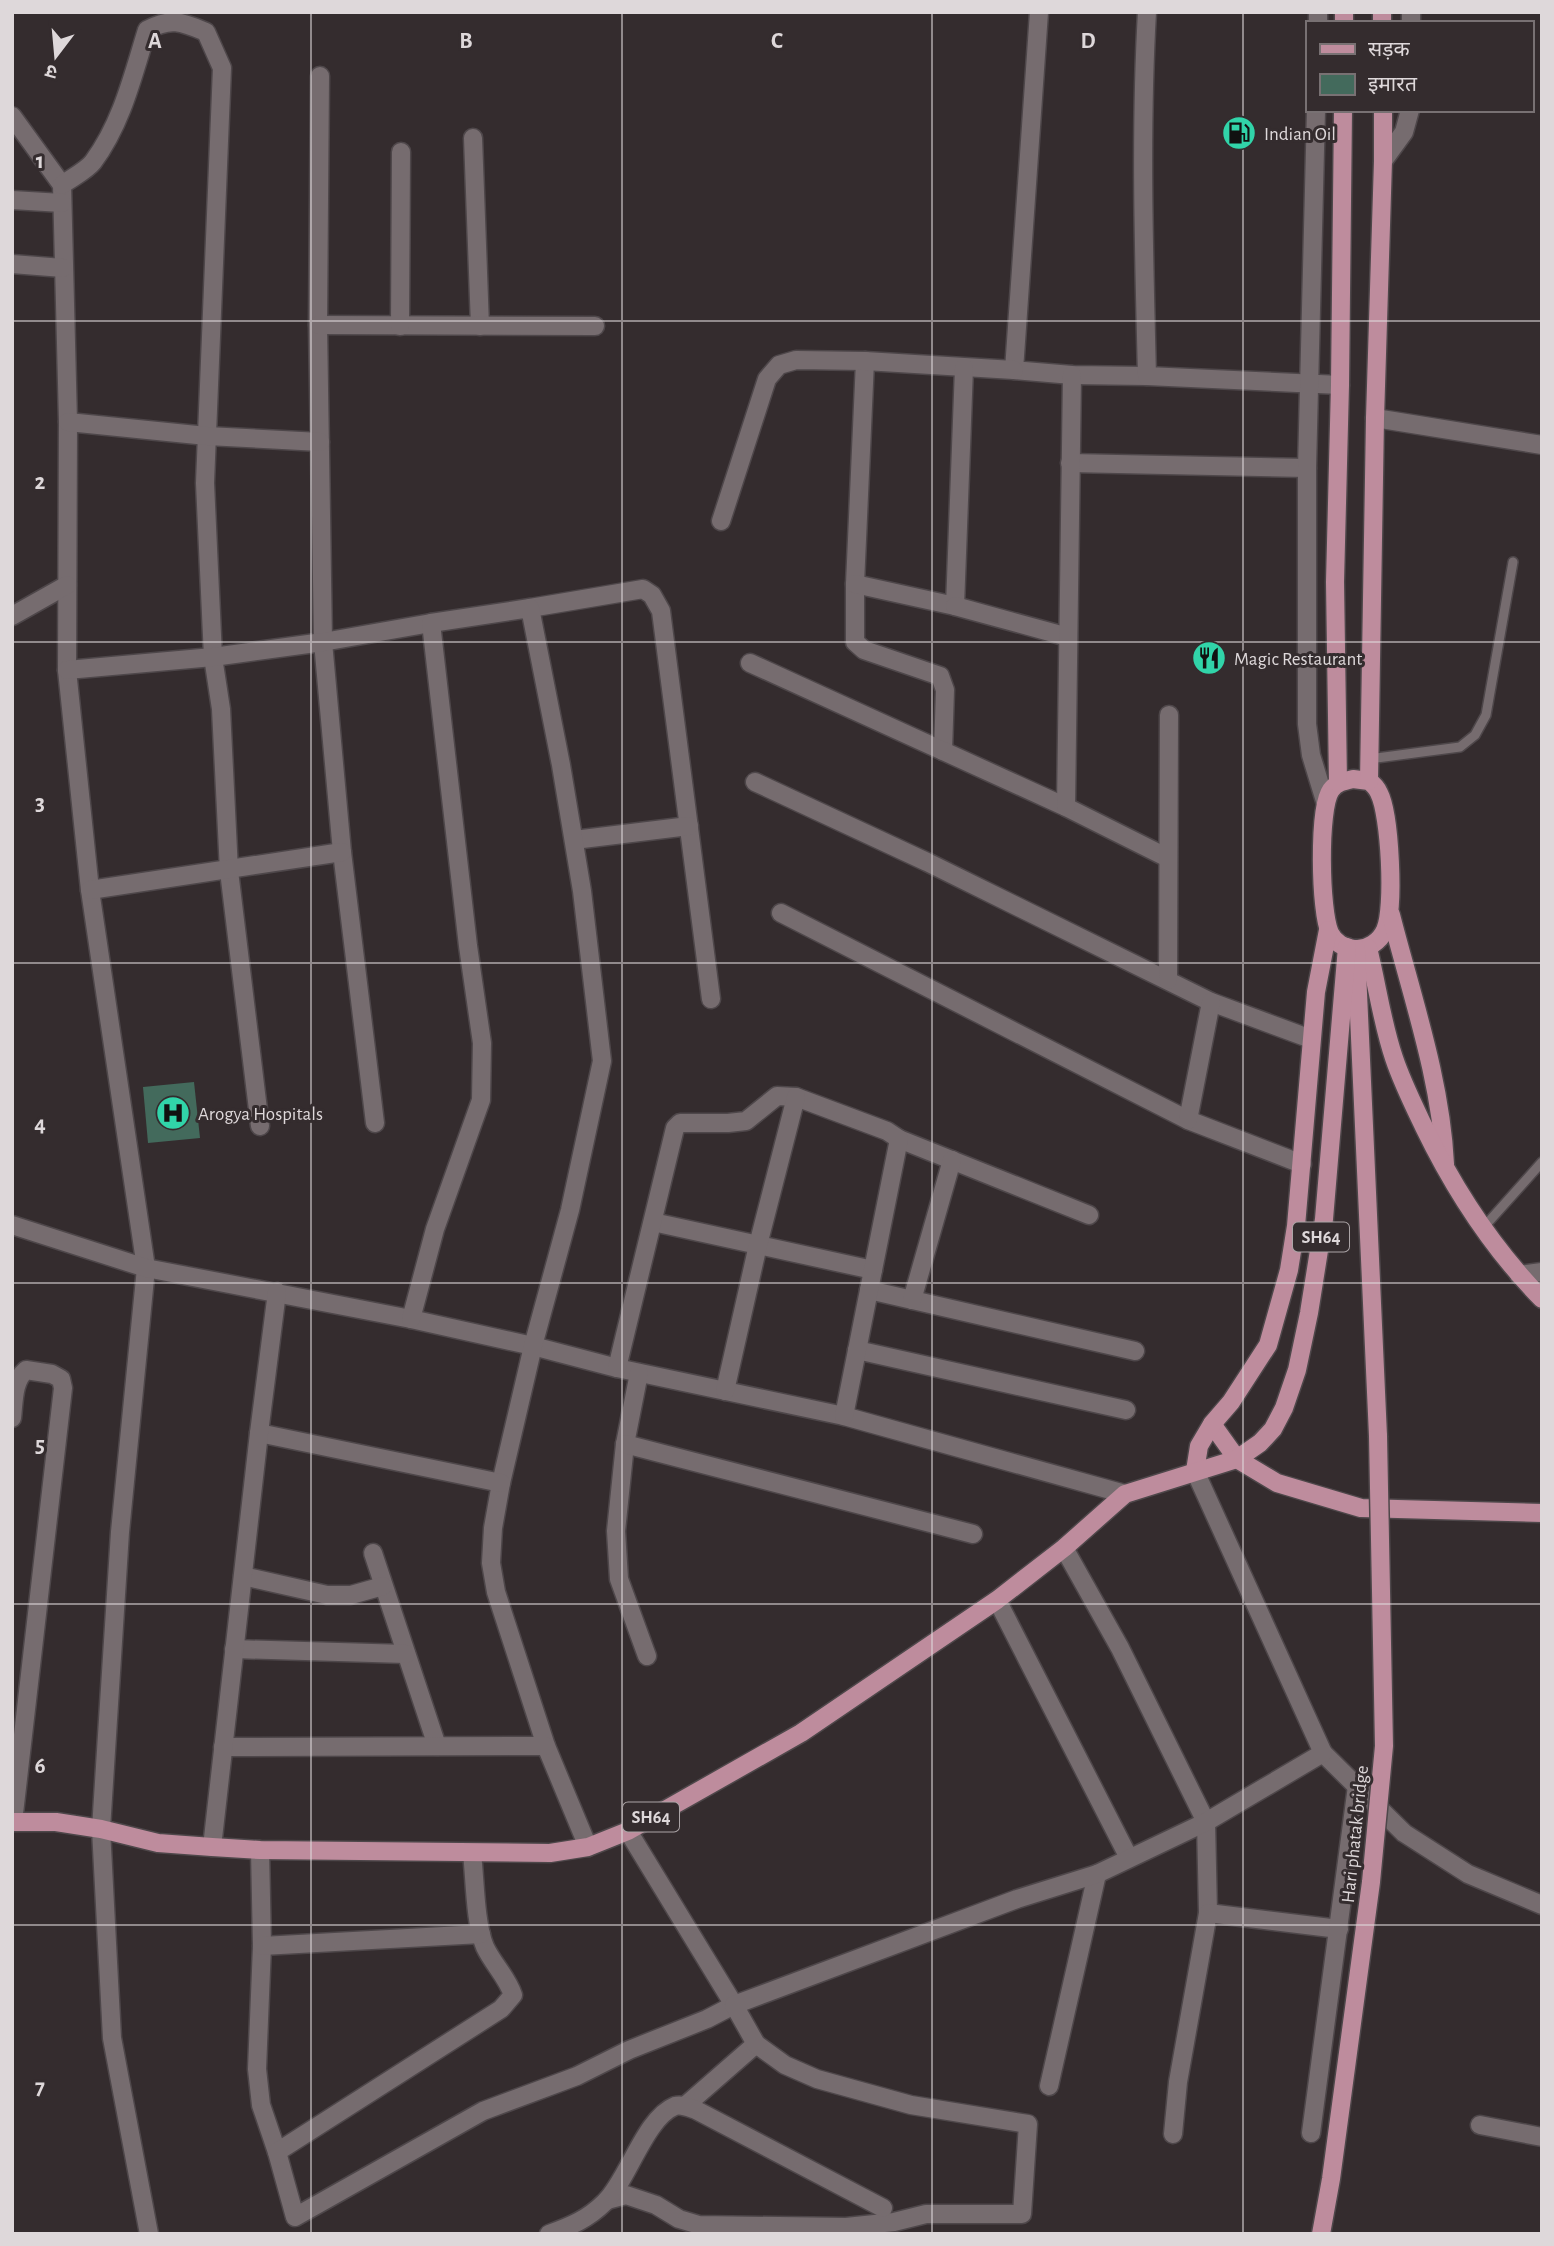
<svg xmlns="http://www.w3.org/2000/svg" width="1554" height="2246" font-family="'Alegreya Sans','Noto Sans Devanagari',sans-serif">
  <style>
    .building { fill: #436a5c }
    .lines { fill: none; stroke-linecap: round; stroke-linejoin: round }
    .lane-casing { stroke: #4e474a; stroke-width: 12 }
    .street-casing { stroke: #4e474a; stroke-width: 21 }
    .secondary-casing { stroke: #4e474a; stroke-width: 21 }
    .primary-casing { stroke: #4e474a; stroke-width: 21 }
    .lane { stroke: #766c6f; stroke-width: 9 }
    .street { stroke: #766c6f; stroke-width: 18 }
    .secondary { stroke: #766c6f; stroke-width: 18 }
    .primary { stroke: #be8c9d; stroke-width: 18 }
    .primary-bridge-casing { stroke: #4e474a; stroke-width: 21; stroke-linecap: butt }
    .primary-bridge { stroke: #be8c9d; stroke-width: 18 }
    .grid { fill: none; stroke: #ded8da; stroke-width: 2; stroke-opacity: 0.55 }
    .labels { text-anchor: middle; stroke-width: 6; stroke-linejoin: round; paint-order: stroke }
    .shield { fill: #342c2e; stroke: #aba4a6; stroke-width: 2 }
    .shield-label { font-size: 18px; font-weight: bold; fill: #ded8da }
    .poi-label { font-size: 19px; fill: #ded8da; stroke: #342c2e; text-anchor: start }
    .street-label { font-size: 19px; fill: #ded8da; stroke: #342c2e }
    .grid-label { font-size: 23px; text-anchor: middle; font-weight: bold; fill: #ded8da; stroke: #342c2e; stroke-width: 6; stroke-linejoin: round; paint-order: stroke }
  </style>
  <rect width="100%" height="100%" fill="#342c2e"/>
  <!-- building -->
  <polygon class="building" points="194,1082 200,1138 148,1143 143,1087"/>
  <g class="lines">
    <!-- lane casing -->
    <g class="lane-casing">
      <g id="lane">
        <polyline points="1369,759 1460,747 1475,735 1486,715 1513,562"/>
        <polyline points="1483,1228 1542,1162"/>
      </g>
    </g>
    <!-- street casing -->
    <g class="street-casing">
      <g id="street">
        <polyline points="1039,12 1014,370 1072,375 1147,376"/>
        <path d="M1147,12C1140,133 1144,255 1147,376L1340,385"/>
        <polyline points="320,76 318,325 323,642 342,852 375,1123"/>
        <polyline points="12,116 62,185 68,422 67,670 90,890 146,1268 120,1532 101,1829 112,2038 149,2234"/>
        <polyline points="473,138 480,326"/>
        <path d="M62,185C71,178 86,171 93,162C122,123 133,75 147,30C171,17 182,22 206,32L222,68L205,483L213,657L221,709L229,871L260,1126"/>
        <polyline points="12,200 62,203"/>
        <polyline points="12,264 63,268"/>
        <polyline points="318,325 595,326"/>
        <polyline points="400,326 401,152"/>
        <polyline points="865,361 855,584 855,642 864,650 940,676 945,690 943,751"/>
        <polyline points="1375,418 1542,445"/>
        <polyline points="68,422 207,436 320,442"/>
        <polyline points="1070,463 1307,468"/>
        <polyline points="721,521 767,379 779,365 796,360 865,361 1014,370"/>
        <polyline points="855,584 955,606 964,368"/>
        <polyline points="955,606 1068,637"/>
        <polyline points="530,608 643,589 652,595 661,611 711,999"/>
        <polyline points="12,616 67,585"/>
        <polyline points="750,663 1066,807 1168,858"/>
        <polyline points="67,670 213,657 323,642 431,623"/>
        <polyline points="755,782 927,862 1211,1002 1311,1039"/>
        <polyline points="1066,807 1072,375"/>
        <polyline points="574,840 689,826"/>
        <polyline points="90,890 342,852"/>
        <polyline points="781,913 1188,1120 1302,1164"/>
        <polyline points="1168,980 1169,715"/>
        <polyline points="1188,1120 1211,1002"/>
        <polyline points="899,1139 1089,1215"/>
        <polyline points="653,1222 873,1270"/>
        <polyline points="12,1225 146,1268 411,1319 533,1346 617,1368 844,1416 1125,1494"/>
        <polyline points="1519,1275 1542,1272"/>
        <polyline points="869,1290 1135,1351"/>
        <polyline points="912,1300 952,1160"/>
        <polyline points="411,1319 435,1229 481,1100 482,1043 468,946 431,623 530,608 561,765 582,891 602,1061 570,1210 533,1346 501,1483 493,1528 491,1563 496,1592 546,1746 588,1847"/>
        <polyline points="857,1350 1126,1410"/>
        <polyline points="617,1368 675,1128 680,1123 728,1123 746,1121 777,1096 796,1097 887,1131 899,1139 844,1416"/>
        <polyline points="639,1373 625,1444 616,1531 619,1579 647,1656"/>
        <polyline points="725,1391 758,1245 796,1097"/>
        <path d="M12,1418C14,1401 13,1381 26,1370L52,1374L61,1379L63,1388L13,1822"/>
        <polyline points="259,1433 501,1483"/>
        <polyline points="625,1444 973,1534"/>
        <polyline points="1064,1548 1120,1648 1206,1822 1208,1913 1178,2082 1173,2134"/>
        <polyline points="373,1553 437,1746"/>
        <polyline points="243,1576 327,1595 351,1595 383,1586"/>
        <polyline points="997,1600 1129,1858"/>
        <polyline points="234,1649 406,1654"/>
        <polyline points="223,1747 546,1746"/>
        <polyline points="1323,1753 1404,1833 1468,1874 1542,1905"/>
        <polyline points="212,1847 259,1433 277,1292"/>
        <polyline points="260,1850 262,1946 257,2069 261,2105 277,2152"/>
        <path d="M472,1853C475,1879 475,1924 485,1947C493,1964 507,1977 513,1995L501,2009L277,2152L295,2217L483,2111L577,2076L629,2050L707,2019L734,2005L628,1831"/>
        <polyline points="1208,1913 1339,1929"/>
        <polyline points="262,1946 481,1934"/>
        <polyline points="1049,2086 1097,1874"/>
        <polyline points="685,2106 756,2044"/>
        <polyline points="1480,2125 1542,2137"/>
        <polyline points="1311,2133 1357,1786"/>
        <polyline points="607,2200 626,2195 656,2205 679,2219 699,2225 846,2227 894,2222 926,2214 1022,2214 1028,2124 911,2105 817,2079 785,2065 756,2044 734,2005 1017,1899 1097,1874 1206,1822 1323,1753 1195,1471"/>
        <path d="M549,2234C571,2226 588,2219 605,2202C628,2180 645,2118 675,2106C682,2104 690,2108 696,2110L883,2208"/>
      </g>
    </g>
    <!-- secondary casing -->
    <g class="secondary-casing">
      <g id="secondary">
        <polyline points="1411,12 1411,23"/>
        <polyline points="1318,23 1318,12"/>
        <polyline points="1316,110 1307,468 1307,724 1311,755 1325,801"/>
        <polyline points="1383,161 1404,132 1410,110"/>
      </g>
    </g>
    <!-- primary casing -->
    <g class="primary-casing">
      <g id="primary">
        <polyline points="1382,12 1382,23"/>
        <polyline points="1344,23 1344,12"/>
        <path d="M1353,779L1369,781C1373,784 1377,788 1379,793C1390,814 1395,909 1385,930C1380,941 1368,950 1355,949C1345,949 1334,942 1330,933C1320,912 1318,808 1331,790C1337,782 1344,781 1353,779Z"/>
        <polyline points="1369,781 1375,418 1383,161 1383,110"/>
        <polyline points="1338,783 1335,582 1340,385 1343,110"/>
        <path d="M1391,915C1412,997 1441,1080 1445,1164"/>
        <path d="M1368,948C1377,984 1382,1023 1394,1058C1402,1082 1413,1104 1424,1127C1455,1191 1492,1248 1542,1299"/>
        <polyline points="1356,949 1378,1436"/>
        <polyline points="1212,1424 1237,1459 1277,1483 1361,1508 1542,1513"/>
        <polyline points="1195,1471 1199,1446 1212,1424 1231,1402 1268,1345 1289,1270 1296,1226 1316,992 1328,930"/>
        <polyline points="12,1822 56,1822 101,1829 158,1843 212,1847 260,1850 550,1853 588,1847 628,1831 801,1733 997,1600 1064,1548 1125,1494 1237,1459 1260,1443 1273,1429 1284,1408 1297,1370 1309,1313 1324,1219 1347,947"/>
      </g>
    </g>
    <!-- lane -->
    <use href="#lane" class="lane"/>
    <!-- street -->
    <use href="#street" class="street"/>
    <!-- secondary -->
    <use href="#secondary" class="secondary"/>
    <!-- primary -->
    <use href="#primary" class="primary"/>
    <!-- primary-bridge casing -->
    <g class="primary-bridge-casing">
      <polyline id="primary-bridge" points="1321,2234 1331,2179 1371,1882 1384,1746 1378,1436"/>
    </g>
    <!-- primary-bridge -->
    <use href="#primary-bridge" class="primary-bridge"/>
  </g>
  <!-- grid -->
  <path class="grid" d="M311,12V2234M622,12V2234M932,12V2234M1243,12V2234M12,321H1542M12,642H1542M12,963H1542M12,1283H1542M12,1604H1542M12,1925H1542"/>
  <!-- icons -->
  <defs>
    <g id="fuel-disc" transform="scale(1.75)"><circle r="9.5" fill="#31d4a9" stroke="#342c2e"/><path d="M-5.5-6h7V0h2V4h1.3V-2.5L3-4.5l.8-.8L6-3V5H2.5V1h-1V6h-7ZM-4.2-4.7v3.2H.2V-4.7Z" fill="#111"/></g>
    <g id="restaurant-disc" transform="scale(1.75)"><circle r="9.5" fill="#31d4a9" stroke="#342c2e"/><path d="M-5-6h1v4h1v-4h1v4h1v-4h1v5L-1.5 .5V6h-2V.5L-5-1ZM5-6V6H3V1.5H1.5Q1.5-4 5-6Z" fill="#111"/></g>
    <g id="hospital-disc" transform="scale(1.75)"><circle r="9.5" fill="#31d4a9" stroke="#342c2e"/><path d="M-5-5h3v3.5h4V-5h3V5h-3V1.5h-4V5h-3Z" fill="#111"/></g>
  </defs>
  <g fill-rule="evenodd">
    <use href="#fuel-disc" x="1239" y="133"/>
    <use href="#restaurant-disc" x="1209" y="658"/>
    <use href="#hospital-disc" x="173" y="1113"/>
  </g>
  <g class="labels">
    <!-- shield labels -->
    <g class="shield">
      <rect x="1293" y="1222.5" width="56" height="29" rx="5"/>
      <rect x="623" y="1802.5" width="56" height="29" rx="5"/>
    </g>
    <g class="shield-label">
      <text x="1321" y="1243">SH64</text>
      <text x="651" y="1823">SH64</text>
    </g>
    <!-- poi labels -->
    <g class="poi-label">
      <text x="1264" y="140">Indian Oil</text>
      <text x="1234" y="665">Magic Restaurant</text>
      <text x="198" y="1120">Arogya Hospitals</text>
    </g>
    <!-- street labels -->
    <g class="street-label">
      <text transform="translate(1354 1834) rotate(-84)" y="7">Hari phatak bridge</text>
    </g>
  </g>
  <g class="grid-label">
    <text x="155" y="48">A</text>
    <text x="466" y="48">B</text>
    <text x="777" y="48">C</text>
    <text x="1088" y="48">D</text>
    <text x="40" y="168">1</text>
    <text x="40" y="489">2</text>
    <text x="40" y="810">3</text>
    <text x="40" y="1131">4</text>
    <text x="40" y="1452">5</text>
    <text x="40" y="1773">6</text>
    <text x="40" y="2094">7</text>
  </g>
  <!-- border -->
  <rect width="1554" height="2246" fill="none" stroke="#ded8da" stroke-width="28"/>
  <!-- legend -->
  <rect x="1306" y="21" width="228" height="91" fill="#342c2e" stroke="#787173" stroke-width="2"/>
  <rect x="1320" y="44" width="35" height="10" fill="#be8c9d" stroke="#787173" stroke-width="2"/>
  <text x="1368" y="56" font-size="21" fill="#ded8da">सड़क</text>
  <rect x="1320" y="74" width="35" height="21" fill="#436a5c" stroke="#787173" stroke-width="2"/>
  <text x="1368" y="91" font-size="21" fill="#ded8da">इमारत</text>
  <!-- north arrow -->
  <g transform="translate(56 56) rotate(196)" stroke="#342c2e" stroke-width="5" paint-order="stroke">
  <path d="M0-5L12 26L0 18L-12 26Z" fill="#ded8da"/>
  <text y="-10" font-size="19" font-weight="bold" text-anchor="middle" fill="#ded8da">उ</text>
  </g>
</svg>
